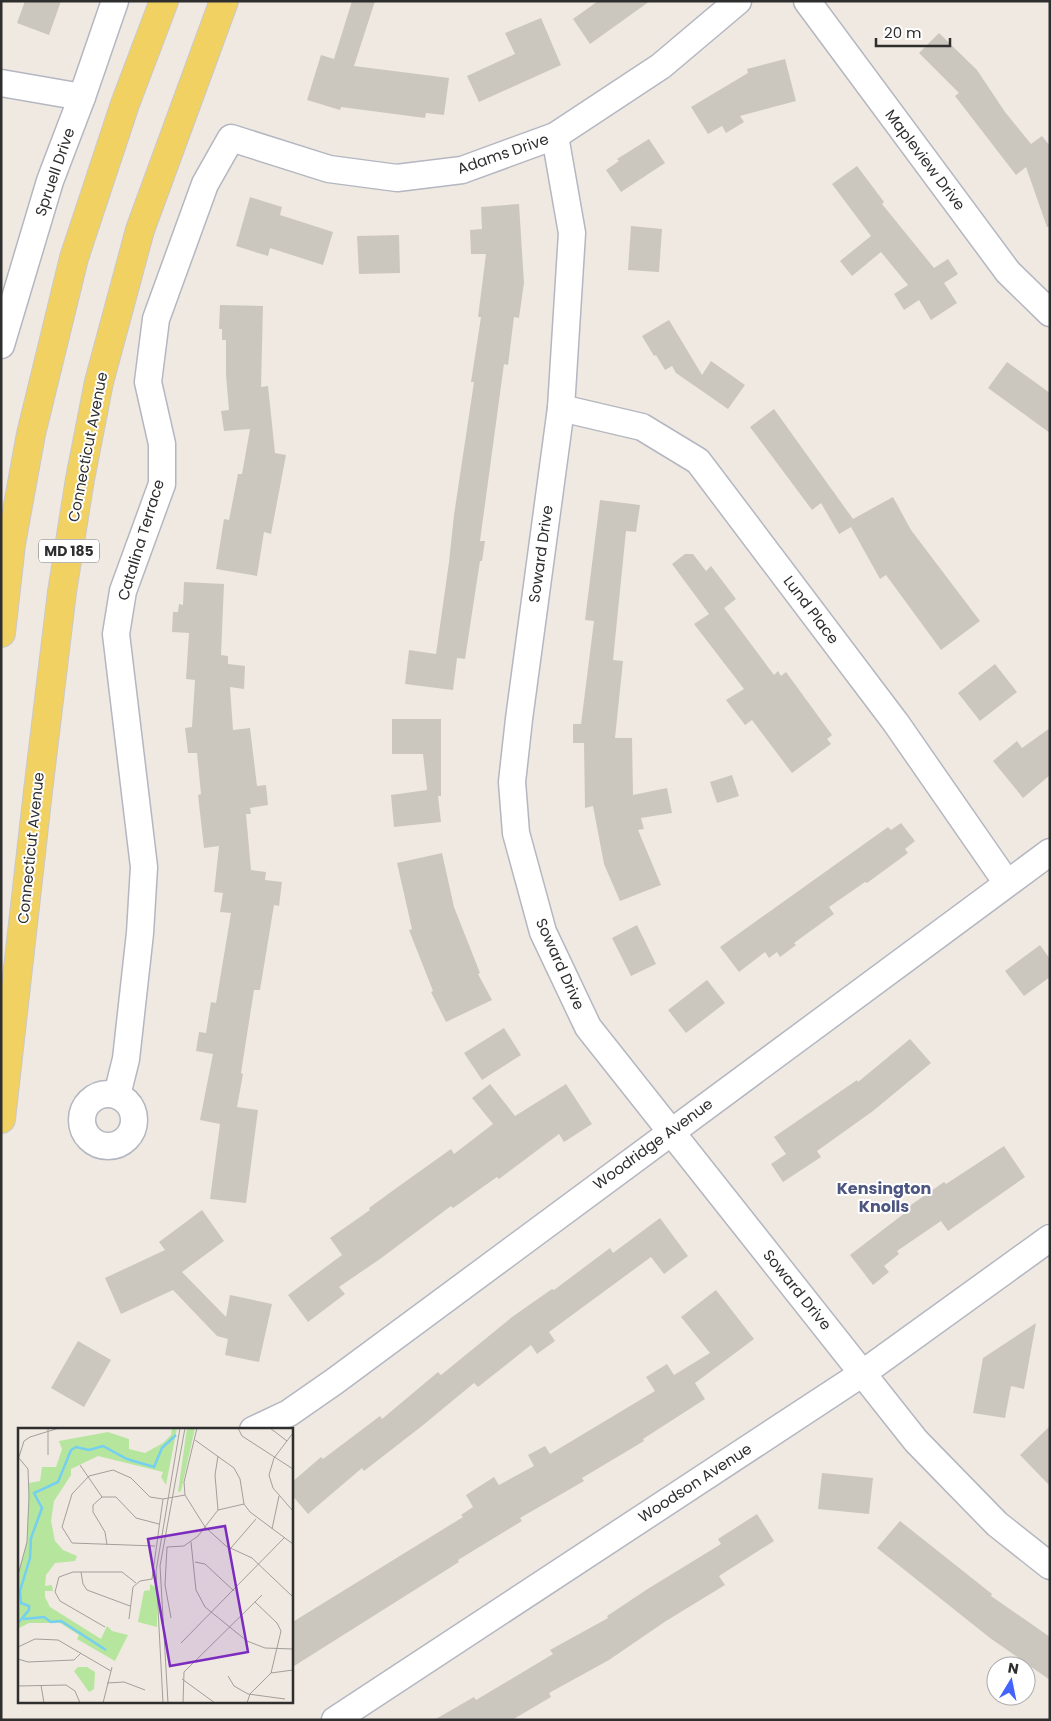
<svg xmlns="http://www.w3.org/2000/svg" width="1051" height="1721" font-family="Poppins,sans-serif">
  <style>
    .building { fill: #cbc7bf }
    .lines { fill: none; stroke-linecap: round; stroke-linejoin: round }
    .street-casing { stroke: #b4b7c1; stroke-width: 29 }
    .primary-casing { stroke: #c9c9c9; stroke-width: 30 }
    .street { stroke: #fff; stroke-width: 26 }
    .primary { stroke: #f2d163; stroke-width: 28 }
    .labels { text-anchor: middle; stroke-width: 4; stroke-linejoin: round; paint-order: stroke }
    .shield { fill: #fff; stroke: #6d6d6d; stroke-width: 1 }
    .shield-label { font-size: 14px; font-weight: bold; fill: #2e2e2e }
    .street-label { font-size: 15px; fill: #2e2e2e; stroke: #fff }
    .neighbourhood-label { font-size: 16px; font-weight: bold; fill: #4d5680; stroke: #fff }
    .inset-river { fill: none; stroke: #75cff0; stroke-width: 2.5 }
    .inset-road { fill: none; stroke: #a29e99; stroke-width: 1 }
    .view { fill: #7b2cbf; fill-opacity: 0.15; stroke: #7b2cbf; stroke-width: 2.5 }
    .inset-edge { fill: none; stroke: #2e2e2e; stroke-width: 2.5 }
  </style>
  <rect width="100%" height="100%" fill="#efe9e1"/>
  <!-- building -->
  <g class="building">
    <polygon points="25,1 61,1 49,35 17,23"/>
    <polygon points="352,1 375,1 354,66 449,78 444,115 426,113 425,118 341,107 340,110 307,100 321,55 334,59"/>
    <polygon points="598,1 650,1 590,44 573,19"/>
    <polygon points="541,18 561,65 479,102 467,76 515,54 505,33"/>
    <polygon points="939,33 977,70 1005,112 1031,144 1042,136 1050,146 1050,227 1047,227 1026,167 1016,175 955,96 959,93 919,53"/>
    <polygon points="785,59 796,101 740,116 744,122 726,133 722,126 708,134 691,107 748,73 747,69"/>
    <polygon points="649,139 665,163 621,192 606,170 619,161 617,159"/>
    <polygon points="857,166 884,202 882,204 934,268 948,259 958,274 944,283 957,303 931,320 919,300 904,310 894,294 908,285 881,252 852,276 840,261 871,236 832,184"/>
    <polygon points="250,197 282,207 280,215 333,232 323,265 270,248 268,256 236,246"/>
    <polygon points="519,204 524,283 519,318 514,317 508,365 504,364 480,541 485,541 482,561 480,561 465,659 457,658 453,690 405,684 409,650 436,654 449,562 454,515 474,382 471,382 481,317 478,317 486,254 471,254 470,230 482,229 481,207"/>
    <polygon points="631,226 662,229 659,272 628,270"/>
    <polygon points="399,235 400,273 359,274 357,236"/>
    <polygon points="220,305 263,306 261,387 268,386 275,453 286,455 271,534 264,532 257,576 216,569 224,519 229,520 238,474 242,474 250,429 224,431 221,411 229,410 226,375 226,340 222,340 222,329 219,329"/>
    <polygon points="669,320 702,375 711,361 745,385 728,409 676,373 672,366 665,370 656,355 654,356 642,336"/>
    <polygon points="1007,362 1050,393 1050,433 988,388"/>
    <polygon points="774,409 853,519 893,497 911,530 980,621 941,650 886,575 880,579 851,527 839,534 821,503 812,510 750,427"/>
    <polygon points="600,500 640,505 636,532 626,531 613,660 623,661 615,738 632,738 633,795 667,788 672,813 641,818 644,829 638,830 661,885 620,901 604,864 593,806 585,808 584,743 573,743 573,724 581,724 594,621 585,620"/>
    <polygon points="685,554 693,554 706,571 711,566 736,599 724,608 774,675 778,671 781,676 786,672 832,735 827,739 831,744 792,773 752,720 745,725 726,700 744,689 694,624 709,614 672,564"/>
    <polygon points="184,582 224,584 221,655 228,656 228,664 245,666 244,689 230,687 233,730 250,728 257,786 266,785 268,805 250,808 251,814 246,814 251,870 266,872 265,880 282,882 279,906 274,905 260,990 254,990 241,1073 243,1074 237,1107 258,1110 246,1203 210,1199 220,1124 200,1120 213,1054 196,1051 199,1032 206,1033 211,1002 216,1003 231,913 220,912 223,893 214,892 219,846 204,848 198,795 201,794 197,753 188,753 185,728 192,727 195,680 186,679 189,633 172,632 173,612 178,612 179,604 183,605"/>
    <polygon points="995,664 1017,692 980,721 958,693"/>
    <polygon points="392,719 441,719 441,796 438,796 441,822 394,827 391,795 427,790 423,754 392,754"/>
    <polygon points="1050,728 1050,775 1023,798 993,761 1017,741 1022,748"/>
    <polygon points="732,775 739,796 717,803 710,782"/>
    <polygon points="901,823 915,841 905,849 908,853 867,883 865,882 829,907 834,914 794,943 796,945 780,957 777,952 769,958 765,952 739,972 720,947 888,827 891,830"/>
    <polygon points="442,853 454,907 480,973 478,974 492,1000 446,1022 431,992 433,991 409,930 412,929 397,863"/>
    <polygon points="637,925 656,964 631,976 612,938"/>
    <polygon points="1040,945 1050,959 1050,977 1024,996 1005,971"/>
    <polygon points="707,980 725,1003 686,1033 668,1010"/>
    <polygon points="504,1028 521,1055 482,1080 464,1053"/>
    <polygon points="910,1039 931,1063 873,1111 817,1151 821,1157 783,1182 771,1164 786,1154 774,1137 857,1080 858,1082"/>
    <polygon points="490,1084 515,1116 566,1084 592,1124 564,1142 559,1134 499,1179 497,1177 453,1208 451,1206 380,1259 339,1287 345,1294 308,1322 288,1295 342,1255 330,1238 370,1210 369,1208 395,1189 451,1149 454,1154 493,1124 472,1098"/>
    <polygon points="1004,1146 1025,1177 948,1231 941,1221 897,1251 899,1254 884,1266 889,1272 873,1285 850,1255 910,1209 908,1207 944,1182 946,1184"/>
    <polygon points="202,1210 224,1241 182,1272 226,1317 230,1295 272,1304 259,1362 225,1355 228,1339 217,1336 173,1290 121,1314 105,1278 165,1250 159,1242"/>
    <polygon points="660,1218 688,1256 664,1274 651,1257 549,1332 555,1341 537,1354 531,1345 478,1387 474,1383 422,1426 364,1471 362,1468 308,1514 291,1494 291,1483 321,1457 323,1459 380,1416 382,1419 438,1372 441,1375 512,1317 552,1289 554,1290 610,1248 613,1253"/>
    <polygon points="716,1290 754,1339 695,1383 705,1399 643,1439 644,1441 582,1478 584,1481 520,1518 522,1521 458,1560 459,1562 291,1668 291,1623 463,1517 461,1515 473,1507 466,1495 494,1477 499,1485 534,1466 528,1455 545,1446 550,1454 655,1391 646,1377 667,1364 674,1375 710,1353 681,1317"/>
    <polygon points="1036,1323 1024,1389 1011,1386 1005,1418 973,1413 983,1358"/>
    <polygon points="78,1341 111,1360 84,1407 51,1388"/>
    <polygon points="1050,1426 1050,1486 1020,1455"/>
    <polygon points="822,1473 873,1478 869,1514 818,1509"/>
    <polygon points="757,1514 774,1541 719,1576 725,1585 666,1621 609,1660 549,1693 551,1697 512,1720 434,1720 474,1697 476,1700 553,1654 550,1650 608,1618 607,1616 646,1590 721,1544 718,1539"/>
    <polygon points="900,1521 992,1594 991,1596 1050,1637 1050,1680 990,1638 877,1548"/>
  </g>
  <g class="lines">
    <!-- street casing -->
    <g class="street-casing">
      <g id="street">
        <polyline points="807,1 1008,272 1050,313"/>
        <polyline points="1,83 82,97"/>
        <polyline points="555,136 572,233 561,408 519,719 512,782 516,833 543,932 588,1027 916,1441 997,1524 1050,1566"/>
        <polyline points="1,345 50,181 82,97 115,1"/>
        <polyline points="561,408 642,427 698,461 896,723 1007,883"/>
        <circle cx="108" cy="1120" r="26"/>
        <polyline points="117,1095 126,1059 140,933 144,867 116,634 123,591 162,484 162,444 148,382 156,319 205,184 231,138 329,169 397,178 462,170 555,136 661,66 738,1"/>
        <polyline points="253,1430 289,1413 335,1381 1050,852"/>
        <polyline points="335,1720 863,1373 1050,1238"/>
      </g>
    </g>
    <!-- primary casing -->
    <g class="primary-casing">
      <g id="primary">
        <polyline points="1,633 11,544 31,434 74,258 125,104 164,1"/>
        <polyline points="1,1119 38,791 62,592 80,479 99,382 140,230 224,1"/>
      </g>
    </g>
    <!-- street -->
    <use href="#street" class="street"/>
    <!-- primary -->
    <use href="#primary" class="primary"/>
  </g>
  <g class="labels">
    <!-- shield labels -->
    <rect class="shield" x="39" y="539.5" width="60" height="23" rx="4"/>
    <g class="shield-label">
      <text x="69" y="556">MD 185</text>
    </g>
    <!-- street labels -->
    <g class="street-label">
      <text transform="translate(503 154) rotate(-19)" y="5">Adams Drive</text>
      <text transform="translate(925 160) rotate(53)" y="5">Mapleview Drive</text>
      <text transform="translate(55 172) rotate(-71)" y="5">Spruell Drive</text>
      <text transform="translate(88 447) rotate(-79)" y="5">Connecticut Avenue</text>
      <text transform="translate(141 540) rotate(-73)" y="5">Catalina Terrace</text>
      <text transform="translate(541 554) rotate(-82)" y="5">Soward Drive</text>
      <text transform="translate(811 610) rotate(53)" y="5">Lund Place</text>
      <text transform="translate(31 848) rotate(-84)" y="5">Connecticut Avenue</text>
      <text transform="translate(560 964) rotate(66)" y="5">Soward Drive</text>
      <text transform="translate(653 1144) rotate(-36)" y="5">Woodridge Avenue</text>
      <text transform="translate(797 1290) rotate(51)" y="5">Soward Drive</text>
      <text transform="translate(695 1483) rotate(-33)" y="5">Woodson Avenue</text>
    </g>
    <!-- neighbourhood labels -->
    <g class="neighbourhood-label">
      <text x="884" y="1194">Kensington<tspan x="884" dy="18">Knolls</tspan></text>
    </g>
  </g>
  <!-- overview -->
  <g transform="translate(18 1428)">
    <rect width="275" height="275" fill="#efe9e1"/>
    <path d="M154,0H159L148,57L143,49L145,44L80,28L53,41V47L36,73L33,93L37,113L45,122L59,128L57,133L37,135L28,147L27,158L34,157L35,163H27V169L32,179L83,211L89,198L94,203L110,207L97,233L59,211L61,207L42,195H11L1,200L0,205V147L9,114L11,55L22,53L24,39H38L44,21L41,13L90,4L111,11V21L127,25L145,15L153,7ZM169,0H177L163,63L160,64ZM132,156L139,160V199L120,194L126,163L132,162ZM60,239H69L77,244L76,261L71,264L56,243Z" fill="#b6e59e"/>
    <path class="inset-river" d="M5,191L26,189L33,194L43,193L88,222M0,195L11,182V178L3,175L2,163L12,130L13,110L24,80L16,65L40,54L53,22L58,19L71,22L85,18L109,31L136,39L144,20L158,7"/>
    <path class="inset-road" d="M30,0V27M179,0L166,54L167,67L187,99L208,118L234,130L275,169M220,0L224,8L275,41M252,0L269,13M275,5L256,30L251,47L255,60L275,83M177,12L216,40L222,51L226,76L232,84L275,116M200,28L197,47L200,82M0,29L10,41L11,69L9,114L0,147M1,29L6,13L12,9L41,0M62,37L84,69M254,101L261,68M173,114L178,162L187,179L229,213L247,220L275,221M89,117L87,104L75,84V77L84,69H98L118,90L141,96M137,118L54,115L44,99L54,66L71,48L95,42L113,50L132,69L145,71L167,67M212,121L238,91M177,134L187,136L216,163M63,144L65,156L69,162L112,178M153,190L147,157L149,119L166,118L180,108L200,82L226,76M111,191L115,159L122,153L134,151L145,71M87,199L42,173L37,164L41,149L55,144H104L118,155M163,215L267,109M0,219L17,211L40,212L93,243M0,231L10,234L56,232L63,225M253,245L275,242M210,248L216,258L230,266L267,271M164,251L197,275M89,255L106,254L127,262M23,257L26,275M0,258L48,257L57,263L62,275M85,275L94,239M145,275L138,143L162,0M150,275L142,138L167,0M165,275L166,244L244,167M229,275L232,266L253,245L263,203L259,195L237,174"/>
    <path class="view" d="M207,98L230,224L152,238L130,111Z"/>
    <rect width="275" height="275" class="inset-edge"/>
  </g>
  <!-- border -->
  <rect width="1051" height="1721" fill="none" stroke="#2e2e2e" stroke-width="5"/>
  <!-- north arrow -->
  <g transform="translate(1011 1681) rotate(10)"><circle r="24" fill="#ffffff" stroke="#ababab"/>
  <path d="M0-4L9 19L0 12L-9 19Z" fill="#4264fb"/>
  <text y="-8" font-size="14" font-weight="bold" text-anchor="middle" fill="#2e2e2e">N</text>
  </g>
  <!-- scale -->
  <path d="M876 38v8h74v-8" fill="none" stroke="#2e2e2e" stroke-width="2.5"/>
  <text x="884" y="38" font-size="15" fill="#2e2e2e" stroke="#ffffff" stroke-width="4" paint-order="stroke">20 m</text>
</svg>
